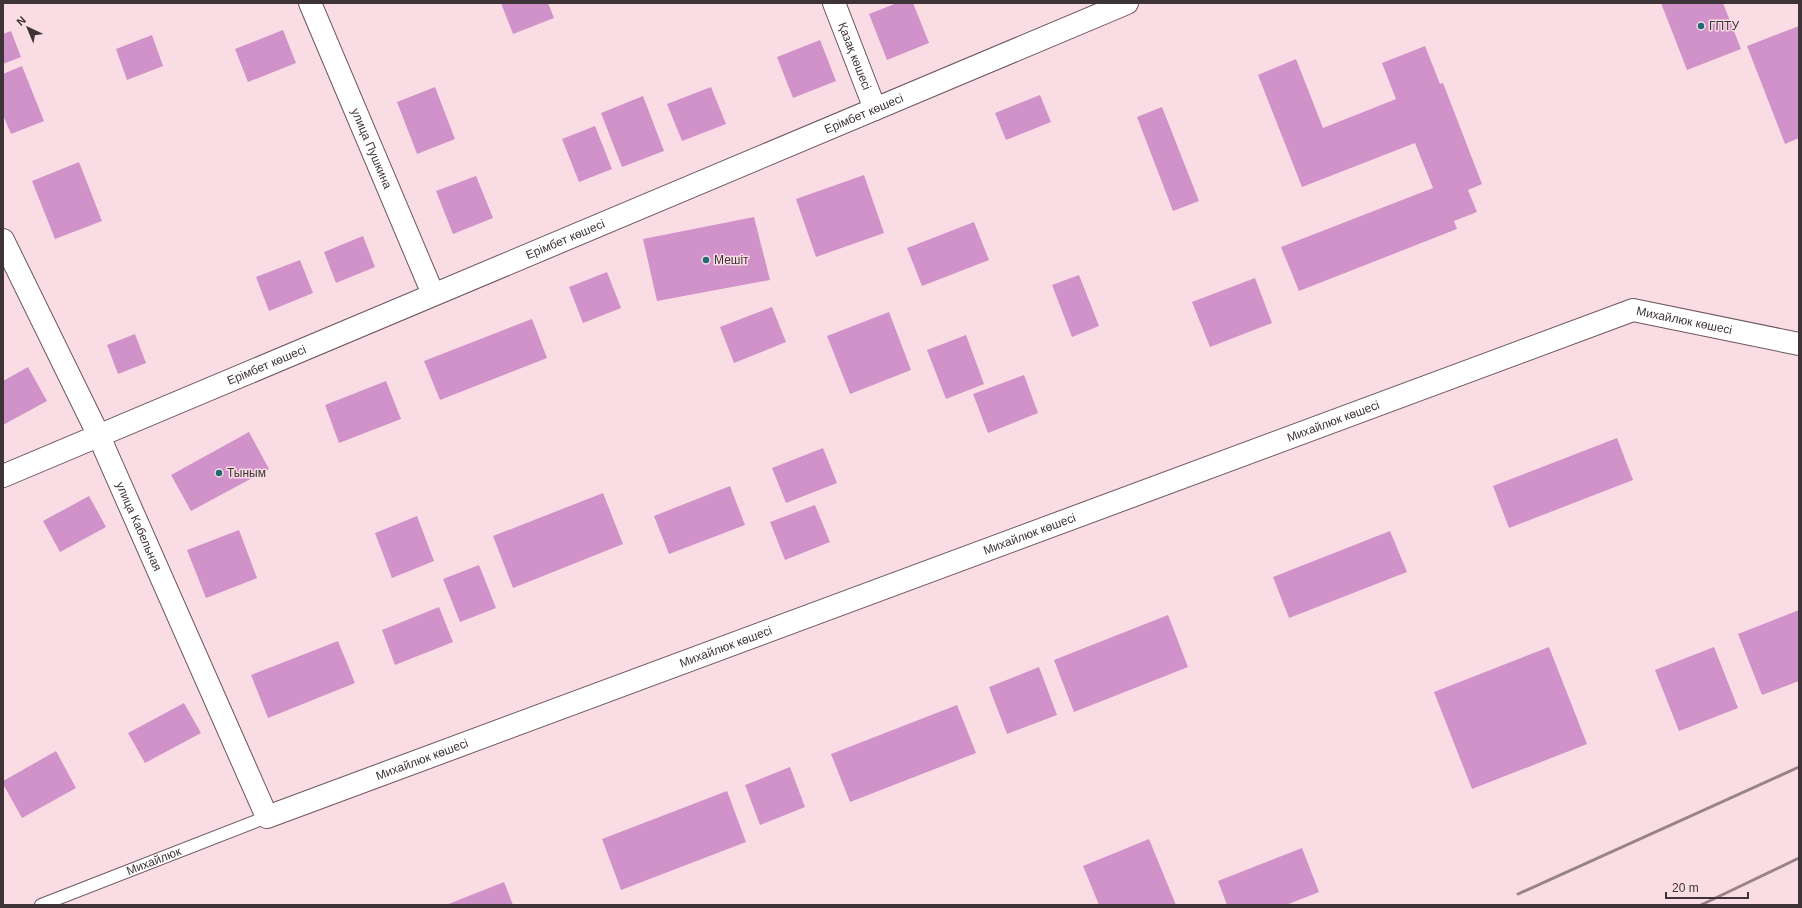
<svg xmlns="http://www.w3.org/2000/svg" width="1802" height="908" font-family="Helvetica,sans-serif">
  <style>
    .building { fill: #d192c9 }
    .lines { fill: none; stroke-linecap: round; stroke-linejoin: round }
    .service-casing { stroke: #6c555b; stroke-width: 14 }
    .minor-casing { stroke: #6c555b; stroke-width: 24 }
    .service { stroke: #fff; stroke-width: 12 }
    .minor { stroke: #fff; stroke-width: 22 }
    .rail { stroke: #978388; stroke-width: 3 }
    .poi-dot { fill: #216b75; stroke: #fadde4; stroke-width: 1.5 }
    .labels { text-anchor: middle; stroke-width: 3; stroke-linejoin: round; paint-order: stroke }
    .poi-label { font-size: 12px; fill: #3e3336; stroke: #fadde4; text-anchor: start }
    .street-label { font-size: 12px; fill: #3e3336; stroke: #fadde4 }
  </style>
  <rect width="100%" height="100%" fill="#fadde4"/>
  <!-- building -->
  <g class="building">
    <polygon points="501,3 548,3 554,18 513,34"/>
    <polygon points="897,3 913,3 929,43 887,60 869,14"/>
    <polygon points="1661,3 1723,3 1741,49 1687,70"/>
    <polygon points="1799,26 1799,138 1785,144 1747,46"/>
    <polygon points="283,30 296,63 248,82 235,49"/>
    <polygon points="11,31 21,57 3,64 3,34"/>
    <polygon points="152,35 163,66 127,80 116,49"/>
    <polygon points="820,40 836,81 793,98 777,57"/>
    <polygon points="1425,46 1440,84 1443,83 1482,184 1468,190 1477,212 1454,221 1457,229 1299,291 1281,247 1433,188 1415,143 1302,187 1258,75 1296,59 1323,128 1396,99 1382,63"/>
    <polygon points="22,66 44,121 11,134 3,115 3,74"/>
    <polygon points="435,87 455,139 417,154 397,102"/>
    <polygon points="711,87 726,124 682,141 667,104"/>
    <polygon points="1040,95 1051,122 1006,140 995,113"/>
    <polygon points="643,96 664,151 622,167 601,113"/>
    <polygon points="1162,107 1199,201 1173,211 1137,117"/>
    <polygon points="595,126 612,169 579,182 562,139"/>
    <polygon points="79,162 102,221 55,239 32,181"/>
    <polygon points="864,175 884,233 816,257 796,199"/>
    <polygon points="476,176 493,218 453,234 436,191"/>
    <polygon points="754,217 770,280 657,301 643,239"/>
    <polygon points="974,222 989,260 922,286 907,248"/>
    <polygon points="363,236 375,267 336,283 324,252"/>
    <polygon points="300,260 313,293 269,311 256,277"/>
    <polygon points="607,272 621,308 583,323 569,287"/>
    <polygon points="1079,275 1099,326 1072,337 1052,285"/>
    <polygon points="1255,278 1272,323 1210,347 1192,302"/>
    <polygon points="772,307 786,342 734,363 720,327"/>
    <polygon points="889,312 911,370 850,394 827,336"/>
    <polygon points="532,319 547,358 440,400 424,361"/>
    <polygon points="135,334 146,363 118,374 107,345"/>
    <polygon points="966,335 984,384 946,399 927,350"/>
    <polygon points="28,367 47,401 3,425 3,381"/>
    <polygon points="1024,375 1038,413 988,433 973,394"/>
    <polygon points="386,381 401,419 339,443 325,405"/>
    <polygon points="249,432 269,469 191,511 171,475"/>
    <polygon points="1617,438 1633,480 1509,528 1493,486"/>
    <polygon points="823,448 837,483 786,503 772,468"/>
    <polygon points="730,486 745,525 669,554 654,516"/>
    <polygon points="603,493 623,544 513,588 493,536"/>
    <polygon points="89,496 106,527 60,552 43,521"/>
    <polygon points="815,505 830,542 785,560 770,522"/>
    <polygon points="417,516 434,561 392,578 375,533"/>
    <polygon points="239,530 257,578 206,598 187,550"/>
    <polygon points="1390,531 1407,572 1289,618 1273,577"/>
    <polygon points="479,565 496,608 460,622 443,579"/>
    <polygon points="439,607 453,642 395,665 382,630"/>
    <polygon points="1799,610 1799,681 1762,695 1738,634"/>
    <polygon points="1168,615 1188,667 1074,712 1054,660"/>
    <polygon points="338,641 355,683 268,718 251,675"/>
    <polygon points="1549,647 1587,744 1472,789 1434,692"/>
    <polygon points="1714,647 1738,708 1679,731 1655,670"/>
    <polygon points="1039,667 1057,715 1007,734 989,687"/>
    <polygon points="184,703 201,733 145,763 128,733"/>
    <polygon points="957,705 976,753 850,802 831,754"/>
    <polygon points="56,751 76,788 22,818 3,784 3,781"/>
    <polygon points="790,767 805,807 760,825 745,785"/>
    <polygon points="727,791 746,842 621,890 602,839"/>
    <polygon points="1149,839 1176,905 1099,905 1083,866"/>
    <polygon points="1302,848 1319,892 1286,905 1227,905 1218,881"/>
    <polygon points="504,882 513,905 446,905"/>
  </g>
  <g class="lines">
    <!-- service casing -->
    <g class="service-casing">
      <g id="service">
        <path id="s1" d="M41,905L267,817"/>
      </g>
    </g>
    <!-- minor casing -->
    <g class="minor-casing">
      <g id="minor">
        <path id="s2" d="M310,3L433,294"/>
        <path id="s3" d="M834,3L875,109"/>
        <path id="s4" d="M3,240L98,434L267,817L1633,310L1799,344"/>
        <path id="s5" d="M3,476L1127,3"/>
      </g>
    </g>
    <!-- service -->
    <use href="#service" class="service"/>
    <!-- minor -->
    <use href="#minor" class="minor"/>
    <!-- rail -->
    <g class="rail">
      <polyline points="1518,894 1799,767"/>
      <polyline points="1701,905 1799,858"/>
    </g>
  </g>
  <!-- markers -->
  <g class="poi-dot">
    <circle cx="1701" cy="26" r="4"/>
    <circle cx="706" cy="260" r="4"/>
    <circle cx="219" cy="473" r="4"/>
  </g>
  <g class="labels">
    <!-- poi labels -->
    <g class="poi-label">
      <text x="1709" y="30">ГПТУ</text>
      <text x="714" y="264">Мешіт</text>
      <text x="227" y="477">Тыным</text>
    </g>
    <!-- street labels -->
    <g class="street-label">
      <text dy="4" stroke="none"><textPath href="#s3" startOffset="57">Қазақ көшесі</textPath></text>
      <text dy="4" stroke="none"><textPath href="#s5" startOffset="934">Ерімбет көшесі</textPath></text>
      <text dy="4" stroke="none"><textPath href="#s2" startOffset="158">улица Пушкина</textPath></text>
      <text dy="4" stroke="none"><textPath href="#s5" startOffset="610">Ерімбет көшесі</textPath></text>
      <text dy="4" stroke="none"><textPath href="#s4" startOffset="2144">Михайлюк көшесі</textPath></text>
      <text dy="4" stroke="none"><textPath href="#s5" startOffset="286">Ерімбет көшесі</textPath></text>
      <text dy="4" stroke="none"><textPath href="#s4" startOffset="1772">Михайлюк көшесі</textPath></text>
      <text dy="4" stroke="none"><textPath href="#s4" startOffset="317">улица Кабельная</textPath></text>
      <text dy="4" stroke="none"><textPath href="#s4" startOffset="1448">Михайлюк көшесі</textPath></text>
      <text dy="4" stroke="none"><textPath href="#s4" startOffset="1124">Михайлюк көшесі</textPath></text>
      <text dy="4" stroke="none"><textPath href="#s4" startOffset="800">Михайлюк көшесі</textPath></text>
      <text dy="4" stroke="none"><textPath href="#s1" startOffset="121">Михайлюк</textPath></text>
    </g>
  </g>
  <!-- border -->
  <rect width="1802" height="908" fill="none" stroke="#3e3336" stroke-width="8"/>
  <!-- north arrow -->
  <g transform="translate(28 28) rotate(316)" stroke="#fadde4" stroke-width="3" paint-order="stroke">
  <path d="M0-3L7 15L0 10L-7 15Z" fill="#3e3336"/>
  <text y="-6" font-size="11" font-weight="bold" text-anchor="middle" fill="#3e3336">N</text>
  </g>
  <!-- scale -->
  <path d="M1666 892v6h82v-6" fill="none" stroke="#3e3336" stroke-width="2"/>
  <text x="1672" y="892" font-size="12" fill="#3e3336" stroke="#fadde4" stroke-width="3" paint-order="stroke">20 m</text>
</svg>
